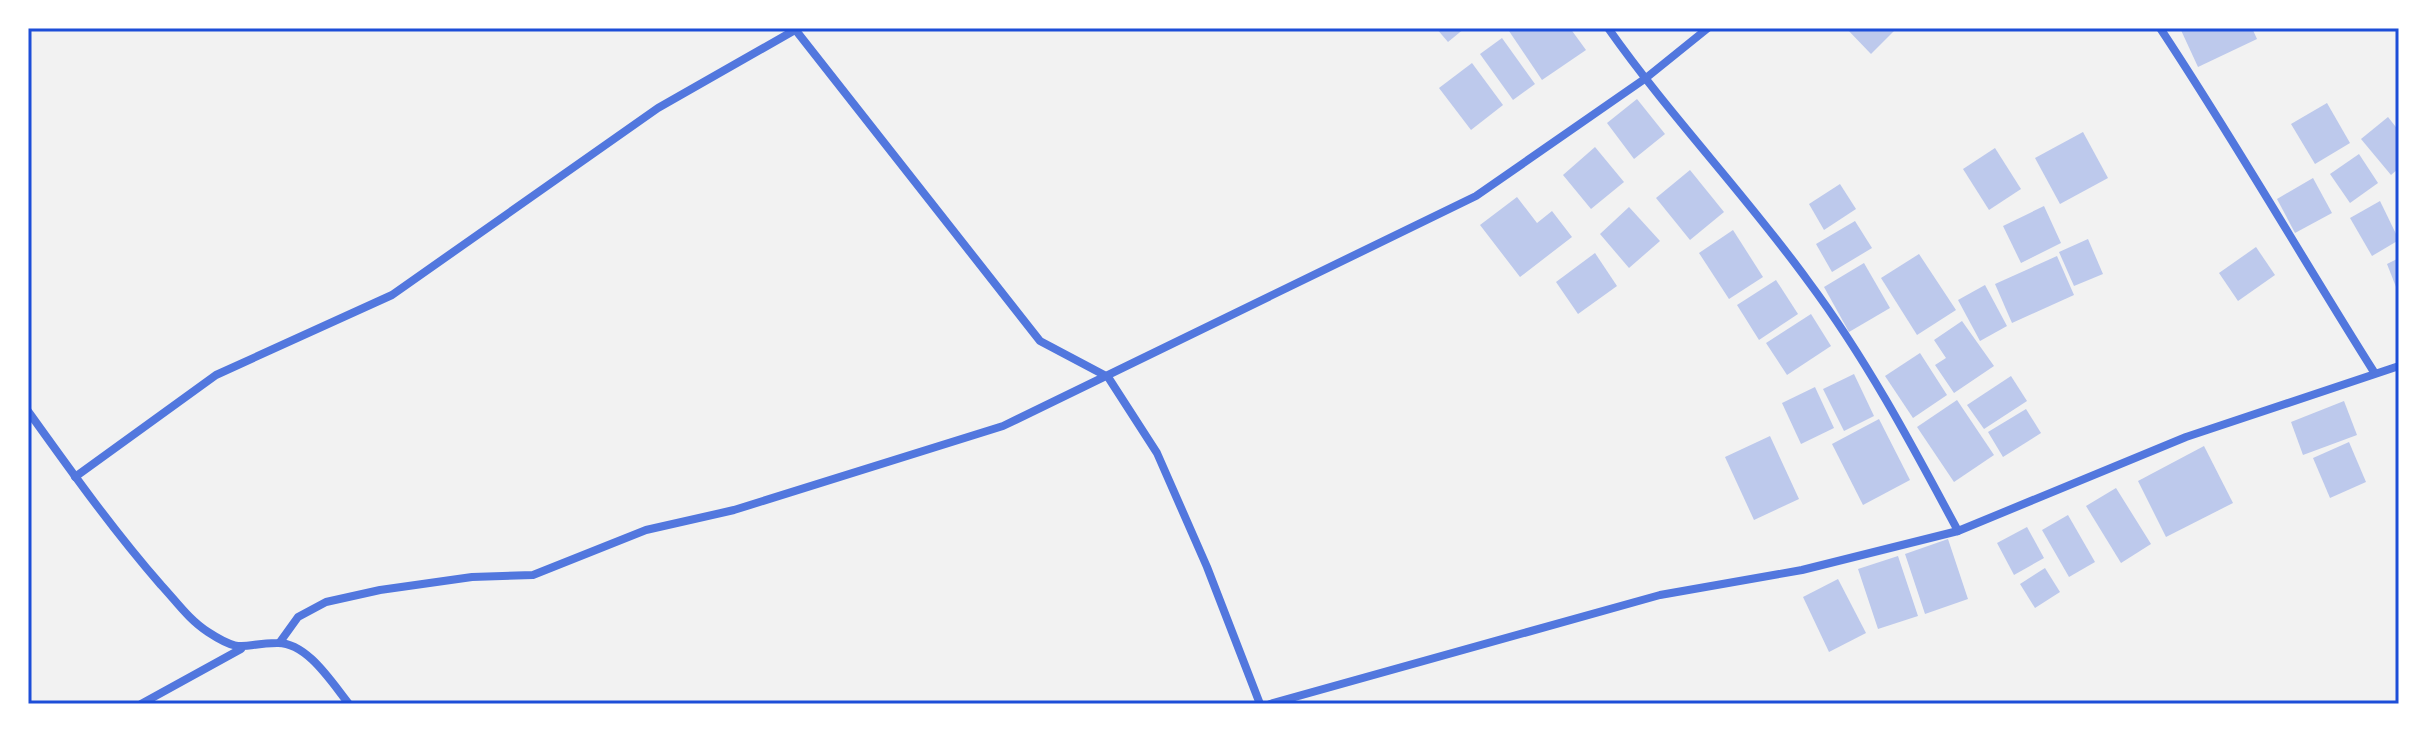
<svg xmlns="http://www.w3.org/2000/svg" width="2427" height="732" font-family="Quicksand,sans-serif">
  <style>
    .building { fill: #bdc9ec }
    .lines { fill: none; stroke-linecap: round; stroke-linejoin: round }
    .minor { stroke: #5277de; stroke-width: 8 }
    .neatline { fill: none; stroke: #1d4ed8; stroke-width: 3 }
  </style>
  <rect width="100%" height="100%" fill="#f2f2f2"/>
  <!-- building -->
  <g class="building">
    <polygon points="1436,28 1465,28 1448,42"/>
    <polygon points="1514,28 1570,28 1586,50 1542,80 1509,31"/>
    <polygon points="1846,28 1897,28 1871,54"/>
    <polygon points="2180,28 2252,28 2257,39 2198,67"/>
    <polygon points="1502,38 1535,84 1513,100 1480,54"/>
    <polygon points="1472,63 1503,105 1471,130 1439,88"/>
    <polygon points="1637,99 1665,134 1634,159 1607,123"/>
    <polygon points="2327,103 2350,143 2315,164 2291,124"/>
    <polygon points="2388,117 2399,131 2399,168 2391,175 2361,139"/>
    <polygon points="2083,132 2108,178 2060,204 2035,158"/>
    <polygon points="1595,147 1624,182 1591,209 1563,175"/>
    <polygon points="1995,148 2021,189 1989,210 1963,169"/>
    <polygon points="2359,154 2378,183 2350,203 2330,174"/>
    <polygon points="1690,170 1724,212 1690,240 1656,198"/>
    <polygon points="2313,178 2332,213 2295,233 2277,199"/>
    <polygon points="1840,184 1856,209 1824,230 1809,204"/>
    <polygon points="1517,197 1537,223 1552,211 1572,237 1520,277 1480,225"/>
    <polygon points="2380,201 2399,240 2372,256 2350,218"/>
    <polygon points="2044,206 2061,243 2021,263 2003,226"/>
    <polygon points="1629,207 1660,241 1629,268 1600,234"/>
    <polygon points="1855,221 1872,248 1832,272 1816,244"/>
    <polygon points="1733,230 1763,277 1729,299 1699,253"/>
    <polygon points="2088,239 2103,274 2074,286 2059,252"/>
    <polygon points="2256,247 2275,275 2238,301 2219,273"/>
    <polygon points="1595,253 1617,286 1578,314 1556,282"/>
    <polygon points="1919,254 1956,310 1917,335 1881,278"/>
    <polygon points="2057,256 2074,295 2012,323 1995,284"/>
    <polygon points="2399,258 2399,286 2396,287 2387,264"/>
    <polygon points="1864,263 1890,308 1849,332 1824,287"/>
    <polygon points="1776,280 1798,314 1759,340 1737,305"/>
    <polygon points="1985,285 2007,326 1980,341 1958,300"/>
    <polygon points="1811,314 1831,346 1787,375 1766,343"/>
    <polygon points="1962,321 1994,366 1954,393 1935,365 1946,358 1934,340"/>
    <polygon points="1920,353 1947,395 1913,418 1885,376"/>
    <polygon points="1854,374 1874,416 1844,431 1823,389"/>
    <polygon points="2011,376 2027,401 1984,429 1967,405"/>
    <polygon points="1815,387 1834,428 1801,444 1782,403"/>
    <polygon points="1957,400 1994,455 1954,482 1917,427"/>
    <polygon points="2344,401 2357,435 2303,455 2291,422"/>
    <polygon points="2026,409 2041,433 2003,457 1988,432"/>
    <polygon points="1879,419 1910,480 1863,505 1832,444"/>
    <polygon points="1770,436 1799,499 1754,520 1725,457"/>
    <polygon points="2349,442 2366,482 2330,498 2313,458"/>
    <polygon points="2204,446 2233,503 2166,537 2138,481"/>
    <polygon points="2116,488 2151,544 2121,563 2086,506"/>
    <polygon points="2068,515 2095,562 2069,577 2042,530"/>
    <polygon points="2027,527 2044,558 2014,575 1997,543"/>
    <polygon points="1948,539 1968,599 1925,614 1905,554"/>
    <polygon points="1898,556 1918,616 1878,629 1858,569"/>
    <polygon points="2045,568 2060,592 2035,608 2020,584"/>
    <polygon points="1838,579 1866,633 1829,652 1803,597"/>
  </g>
  <g class="lines">
    <!-- minor -->
    <g class="minor">
      <polyline points="794,28 1040,341 1108,377 1157,453 1207,567 1260,704"/>
      <path d="M1608,28C1670,116 1745,194 1808,281C1867,360 1912,445 1958,531"/>
      <path d="M2160,28C2235,141 2302,258 2374,372"/>
      <path d="M28,411C71,471 113,530 161,585C176,601 189,620 208,632C243,655 242,643 277,643C307,642 332,683 349,704"/>
      <polyline points="75,477 216,375 392,295 658,108 795,30"/>
      <polyline points="280,642 298,617 326,602 380,590 472,577 533,575 646,530 734,510 1003,426 1476,196 1646,78 1708,28"/>
      <polyline points="141,704 241,649"/>
      <polyline points="1270,704 1660,595 1802,570 1958,531 2186,437 2399,366"/>
    </g>
  </g>
  <!-- border -->
  <rect width="2427" height="732" fill="none" stroke="#ffffff" stroke-width="60"/>
  <rect x="30" y="30" width="2367" height="672" class="neatline"/>
</svg>
